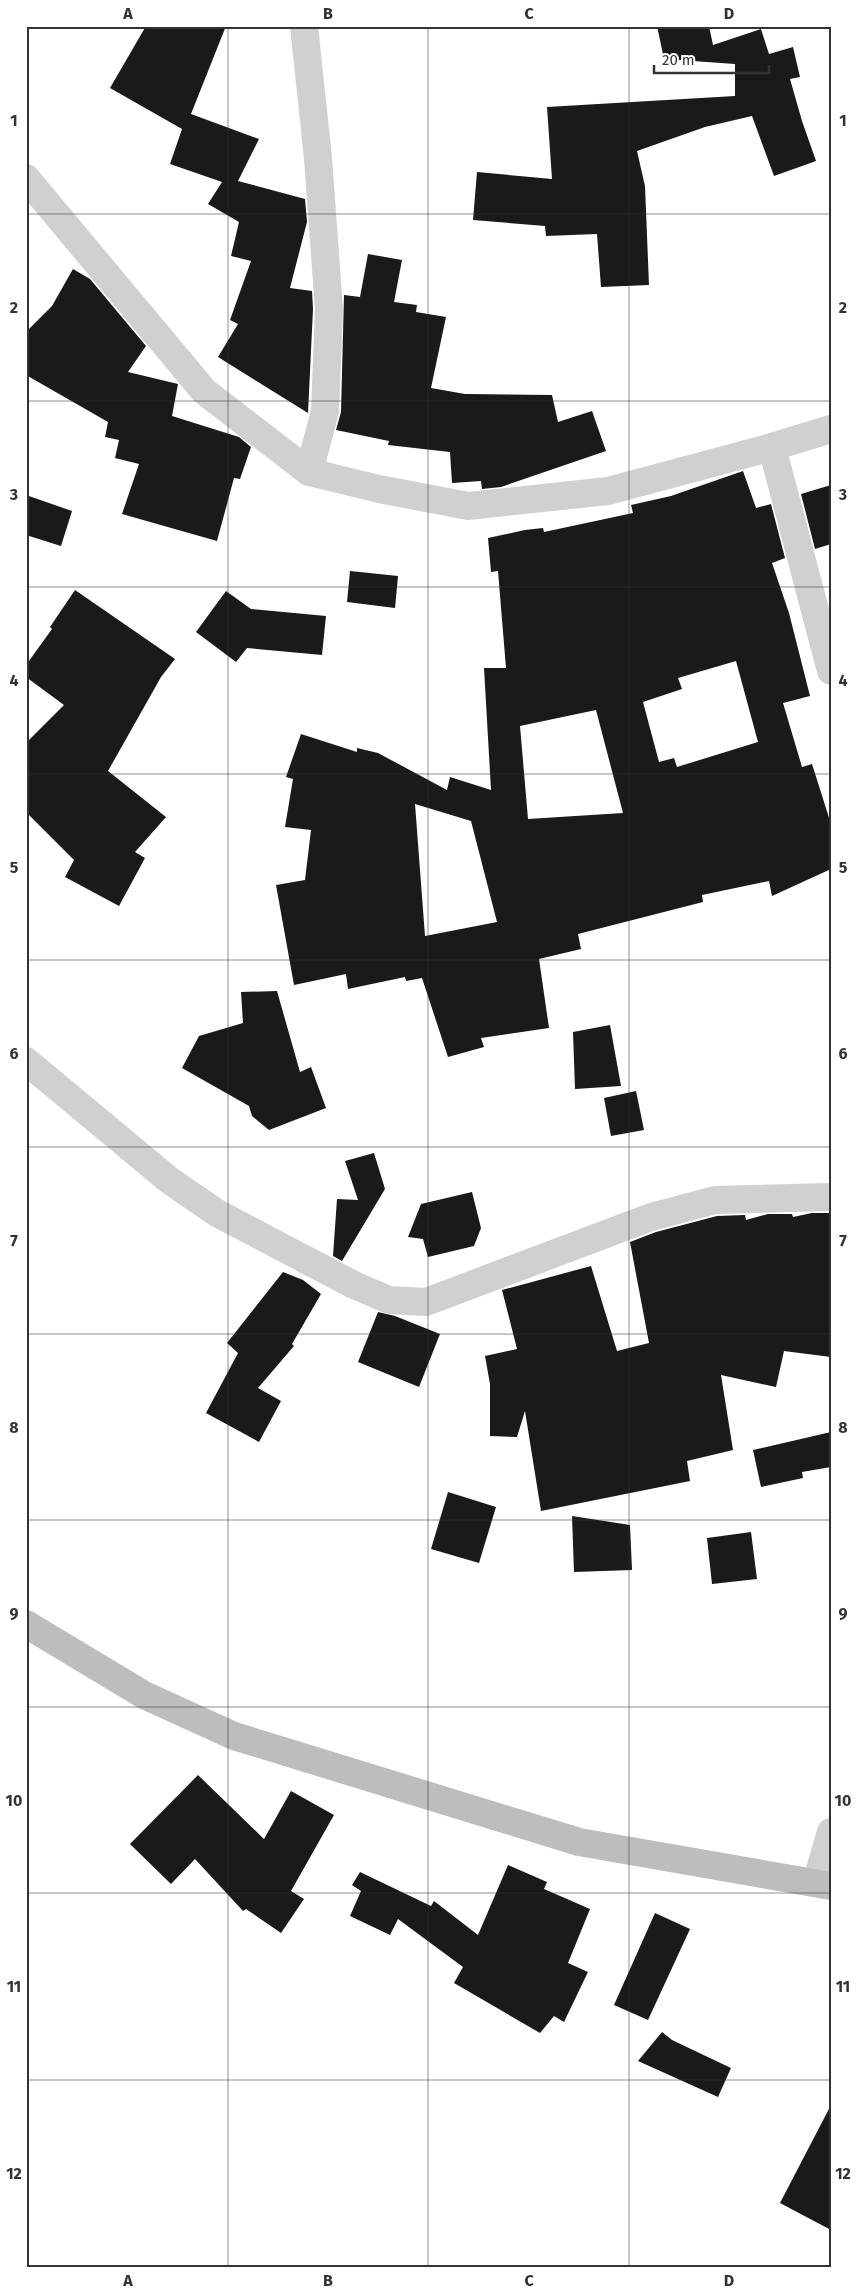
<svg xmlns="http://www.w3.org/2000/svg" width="857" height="2294" font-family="'Fira Sans',sans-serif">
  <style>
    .building { fill: #1a1a1a; fill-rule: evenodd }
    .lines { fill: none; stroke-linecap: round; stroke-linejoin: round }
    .street { stroke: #d0d0d0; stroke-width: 28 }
    .secondary { stroke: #bdbdbd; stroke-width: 28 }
    .grid { fill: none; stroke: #333; stroke-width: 1; stroke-opacity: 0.55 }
    .neatline { fill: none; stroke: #333; stroke-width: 2 }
    .grid-label { font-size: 16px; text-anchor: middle; font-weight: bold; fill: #333 }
  </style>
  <rect width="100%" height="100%" fill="#fff"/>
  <!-- building -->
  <g class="building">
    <polygon points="146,26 226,26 191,114 259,139 238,181 305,199 307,222 290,288 312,291 313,309 308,413 218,357 238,324 230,320 251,261 231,256 239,222 208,204 222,182 170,164 182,129 110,88"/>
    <polygon points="657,26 709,26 713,45 761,29 769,54 793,47 800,77 790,79 802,121 816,161 774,176 752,116 705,127 637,151 645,186 649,285 601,287 597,234 546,236 545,226 473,220 477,172 552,179 547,107 735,96 735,64 664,59"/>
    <polygon points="368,254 402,260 394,302 417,305 416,312 446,317 431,388 465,394 552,395 558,422 592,411 606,451 501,487 482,489 481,481 452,483 450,452 388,445 389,441 336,430 341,412 344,295 360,297"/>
    <polygon points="73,269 90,279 146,346 128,372 178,384 172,416 239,437 251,447 240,479 234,478 217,541 122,514 139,464 115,458 119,440 105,437 108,422 26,375 26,332 52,306"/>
    <path d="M743,471L756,508L771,504L785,558L772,563L789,613L810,696L783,703L802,767L812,764L831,824V869L772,896L769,881L702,895L703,902L578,934L581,949L539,959L549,1028L481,1038L484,1047L448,1057L422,978L406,981L405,977L348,989L346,974L294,985L276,885L305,880L311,830L285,827L293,779L286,777L301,734L357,752V748L378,753L447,790L450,777L491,790L484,668H506L498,571L491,572L488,538L525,530L543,528L544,532L633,513L631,505L671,496ZM736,661L758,742L677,767L674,758L659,762L643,702L682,689L678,678ZM596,710L623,813L528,819L520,726ZM415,804L471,821L497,922L425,936Z"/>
    <polygon points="831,485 831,544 815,549 801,494"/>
    <polygon points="26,495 72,511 61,546 26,535"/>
    <polygon points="350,571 398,576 395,608 347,602"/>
    <polygon points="75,590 175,659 161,677 108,771 166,817 135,852 145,858 119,906 65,877 74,860 26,812 26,743 64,705 26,677 26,665 52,629 50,627"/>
    <polygon points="226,591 251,609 326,616 322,655 247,648 236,662 196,632"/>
    <polygon points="277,991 300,1072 311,1067 326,1108 269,1130 252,1116 249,1106 182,1068 199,1036 243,1023 241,992"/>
    <polygon points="610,1025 621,1086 575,1089 573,1032"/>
    <polygon points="636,1091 644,1130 611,1136 604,1098"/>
    <polygon points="374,1153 385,1189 342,1261 333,1256 337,1199 358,1200 345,1161"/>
    <polygon points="472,1192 481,1228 474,1246 428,1257 423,1239 408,1237 421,1204"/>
    <polygon points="812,1213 831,1213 831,1357 784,1351 776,1387 721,1375 733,1450 687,1461 690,1481 541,1511 525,1411 517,1437 490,1436 490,1384 485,1356 517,1349 502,1290 591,1266 617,1351 649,1343 630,1242 656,1232 717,1216 745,1215 746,1220 768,1214 792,1214 793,1217"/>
    <polygon points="283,1272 303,1280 321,1294 292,1344 294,1346 258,1388 281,1401 259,1442 206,1413 238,1353 227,1343"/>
    <polygon points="378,1312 395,1316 440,1334 419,1387 358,1362"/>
    <polygon points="831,1432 831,1467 802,1472 803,1478 761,1487 753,1450"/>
    <polygon points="448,1492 496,1507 479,1563 431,1549"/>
    <polygon points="572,1516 630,1525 632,1570 574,1572"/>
    <polygon points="751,1532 757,1579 712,1584 707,1538"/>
    <polygon points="198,1775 264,1839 291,1791 334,1815 291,1891 304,1899 281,1933 246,1909 243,1911 195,1859 171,1884 130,1844"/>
    <polygon points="508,1865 547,1882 544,1889 590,1909 568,1963 588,1972 564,2022 554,2016 540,2033 454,1983 463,1967 398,1919 390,1935 350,1916 361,1891 352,1885 360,1872 431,1906 434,1901 478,1935"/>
    <polygon points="655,1913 690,1929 648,2020 614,2005"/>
    <polygon points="662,2032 672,2040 731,2068 718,2097 638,2061"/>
    <polygon points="831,2105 831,2230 780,2203"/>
  </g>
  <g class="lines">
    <!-- street -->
    <g class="street">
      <polyline points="304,26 318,158 329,309 325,411 309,472"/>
      <polyline points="26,178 204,391 309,472 379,489 468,506 608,491 772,447 831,429"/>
      <polyline points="772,447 831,671"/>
      <polyline points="26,1061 169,1180 217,1213 354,1285 389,1300 426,1302 651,1217 715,1200 831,1197"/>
      <polyline points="816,1883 831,1832"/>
    </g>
    <!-- secondary -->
    <polyline class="secondary" points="26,1624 144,1695 234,1736 579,1842 831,1886"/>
  </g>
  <!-- grid -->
  <path class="grid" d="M228,26V2268M428,26V2268M629,26V2268M26,214H831M26,401H831M26,587H831M26,774H831M26,960H831M26,1147H831M26,1334H831M26,1520H831M26,1707H831M26,1893H831M26,2080H831"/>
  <!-- border -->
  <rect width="857" height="2294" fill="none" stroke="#ffffff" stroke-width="55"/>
  <!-- scale -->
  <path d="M654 65v8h115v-8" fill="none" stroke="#333333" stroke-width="2.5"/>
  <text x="662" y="65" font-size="15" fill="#333333" stroke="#ffffff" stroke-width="4" paint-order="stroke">20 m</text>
  <rect x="28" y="28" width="802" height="2238" class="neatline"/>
  <g class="grid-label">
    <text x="128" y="19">A</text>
    <text x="328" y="19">B</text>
    <text x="529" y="19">C</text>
    <text x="729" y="19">D</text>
    <text x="14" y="126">1</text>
    <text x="843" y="126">1</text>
    <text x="14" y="313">2</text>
    <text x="843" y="313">2</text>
    <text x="14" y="500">3</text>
    <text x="843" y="500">3</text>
    <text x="14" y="686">4</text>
    <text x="843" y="686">4</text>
    <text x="14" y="873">5</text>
    <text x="843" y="873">5</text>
    <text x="14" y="1059">6</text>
    <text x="843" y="1059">6</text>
    <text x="14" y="1246">7</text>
    <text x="843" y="1246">7</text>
    <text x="14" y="1433">8</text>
    <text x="843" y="1433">8</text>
    <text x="14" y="1619">9</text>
    <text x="843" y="1619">9</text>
    <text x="14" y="1806">10</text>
    <text x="843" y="1806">10</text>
    <text x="14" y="1992">11</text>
    <text x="843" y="1992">11</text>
    <text x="14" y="2179">12</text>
    <text x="843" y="2179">12</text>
    <text x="128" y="2286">A</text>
    <text x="328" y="2286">B</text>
    <text x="529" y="2286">C</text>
    <text x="729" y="2286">D</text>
  </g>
</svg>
